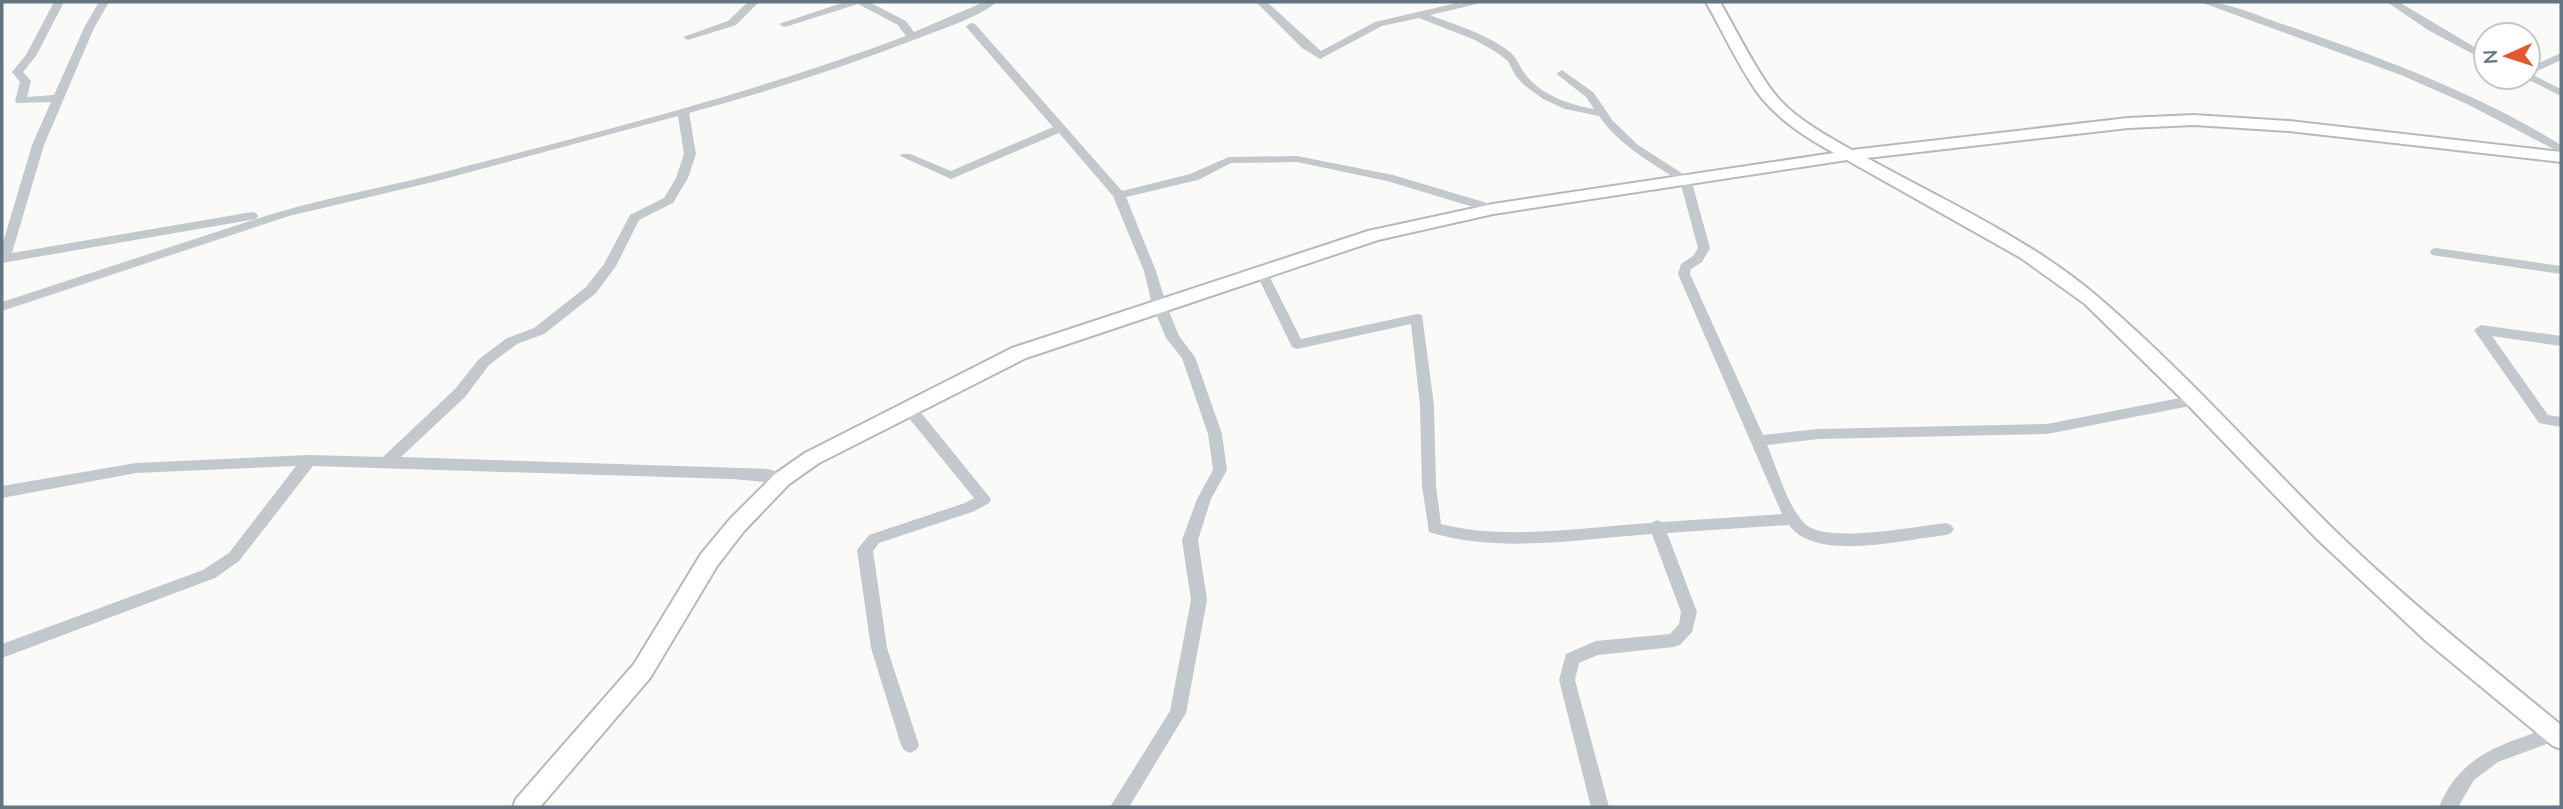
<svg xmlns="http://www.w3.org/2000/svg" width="2563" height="809" font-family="Mulish,sans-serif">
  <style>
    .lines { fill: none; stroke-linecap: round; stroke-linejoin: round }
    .secondary-casing { stroke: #b3babf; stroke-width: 4 }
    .street { fill: #c3c8cc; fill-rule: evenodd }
    .secondary { fill: #fff; fill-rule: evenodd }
  </style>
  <rect width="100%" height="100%" fill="#fafaf8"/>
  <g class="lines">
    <!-- secondary casing -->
    <g class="secondary-casing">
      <path id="secondary" d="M1706,2H1720C1736,30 1751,61 1770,88C1790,116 1822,133 1852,150L2128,118L2194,115L2289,121L2561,152V162L2289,131L2194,125L2128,128L1867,158C1943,200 2032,240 2098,297C2180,367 2252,448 2328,524C2401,596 2482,660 2561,725V749L2553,746L2427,642L2316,538L2188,405L2085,304L2021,258L1847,160L1493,214L1378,240L1026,358L819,463L789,484L744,531L717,566L650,678L540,807H513L516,799L634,664L701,554L730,519L775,474L805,453L1012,348L1368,231L1493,204L1834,153C1805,137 1777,119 1757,92C1738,65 1723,32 1706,2Z"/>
    </g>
    <!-- street -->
    <g class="street">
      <path d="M54,2H64L36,56L23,72L31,81L27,97L54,95L84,28L99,2H109L94,28L44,145L12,253L252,212L256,213L258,216L256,219C314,200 373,190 432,175C591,134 752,94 906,36L898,25L858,4L788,26L784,27L779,24L845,2H869L906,21L914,32L984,2H997C979,17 942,29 919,38C844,67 767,92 689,113L696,154L688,178L673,203L639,220L616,266L596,293L544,334L517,344L489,365L465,397L401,457L768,469L787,475L789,479L787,483C781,485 741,479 730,479L313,466L239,561L215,578L2,658V644L203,570L229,553L296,466L136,473L2,498V486L136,463L309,455L383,457L455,389L479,359L507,338L534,328L586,287L604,264L630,215L664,198L676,178L684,154L678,116L437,181L289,216L2,311V302L256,219L2,263V246L32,145L51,102L17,103L15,101L20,82L12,72L26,55Z"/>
      <polygon points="748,2 759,2 736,25 688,40 683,37 728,21"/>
      <path d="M1256,2H1267L1321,51L1375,22L1461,2H1478L1477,4L1430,15C1456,25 1483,33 1506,49C1517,56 1518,65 1526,75C1541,95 1570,105 1594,109L1586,97L1558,75L1557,73L1562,70L1594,93L1613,121L1638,145L1691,179L1710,248L1702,262L1691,269L1690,274L1763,435L1818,429L2047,424L2195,395L2202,400L2195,405L2047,434L1818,439L1767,445C1777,468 1787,505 1804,523C1825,545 1916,526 1946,523L1951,525L1954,529L1951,533L1946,535C1906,539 1816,563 1789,525L1667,533L1697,612L1692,632L1680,645L1674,647L1598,655L1579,663L1575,680L1609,807H1591L1559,680L1566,654L1596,641L1670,634L1679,624L1681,612L1652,534C1581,539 1498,554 1429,532L1422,486L1420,405L1411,324L1297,349L1292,347L1255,271L1261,267L1265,268L1301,339L1417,314L1422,315L1434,405L1436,486L1441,524C1506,541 1584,527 1651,523L1657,520L1662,522L1782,514L1678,274L1681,264L1693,256L1698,248L1680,181C1650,162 1619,145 1599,116L1565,109L1543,99L1524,85L1515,75L1508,61L1496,52L1475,40L1419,18L1382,26L1320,59L1302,48Z"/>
      <path d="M2200,2C2227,1 2256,15 2282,24C2377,56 2475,92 2561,145V153L2467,104L2401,75Z"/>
      <polygon points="2387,2 2399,2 2486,54 2486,61 2428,30"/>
      <polygon points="971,23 975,24 1122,191 1190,174 1229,157 1297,156 1393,175 1497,206 1499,209 1493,213 1387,181 1297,162 1231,163 1198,180 1126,197 1156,271 1166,304 1179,336 1195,357 1222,434 1227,470 1211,499 1198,540 1207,600 1186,713 1129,807 1110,807 1170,711 1191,600 1182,540 1197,499 1213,470 1208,434 1182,358 1166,338 1152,304 1144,271 1113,196 1059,133 951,179 900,156 902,154 910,154 951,171 1053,127 967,28 966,26"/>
      <polygon points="2561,53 2561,60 2531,74 2561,89 2561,96 2523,77 2528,77 2528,68"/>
      <polygon points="2436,248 2561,266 2561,274 2432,255 2430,252 2432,249"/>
      <polygon points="2481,325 2561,336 2561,346 2492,336 2548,415 2561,417 2561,427 2539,423 2474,330"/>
      <polygon points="909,403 914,404 991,499 989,503 975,511 879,543 873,551 887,648 919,745 916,750 910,753 904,750 901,745 871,648 857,550 869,535 965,503 974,498 904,412 902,408 904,404"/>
      <path d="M2554,726L2561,731L2560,739L2498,762L2474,780L2458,807H2439C2462,752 2503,745 2554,726Z"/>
    </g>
    <!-- secondary -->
    <use href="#secondary" class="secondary"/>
  </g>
  <!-- border -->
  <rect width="2563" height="809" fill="none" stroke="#657683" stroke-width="7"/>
  <!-- north arrow -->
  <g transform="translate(2507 56) rotate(267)"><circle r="33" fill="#ffffff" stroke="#c1c8cd" stroke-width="2"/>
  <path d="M0-5L12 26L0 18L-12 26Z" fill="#e4572e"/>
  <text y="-10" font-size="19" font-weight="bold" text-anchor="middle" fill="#657683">N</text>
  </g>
</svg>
